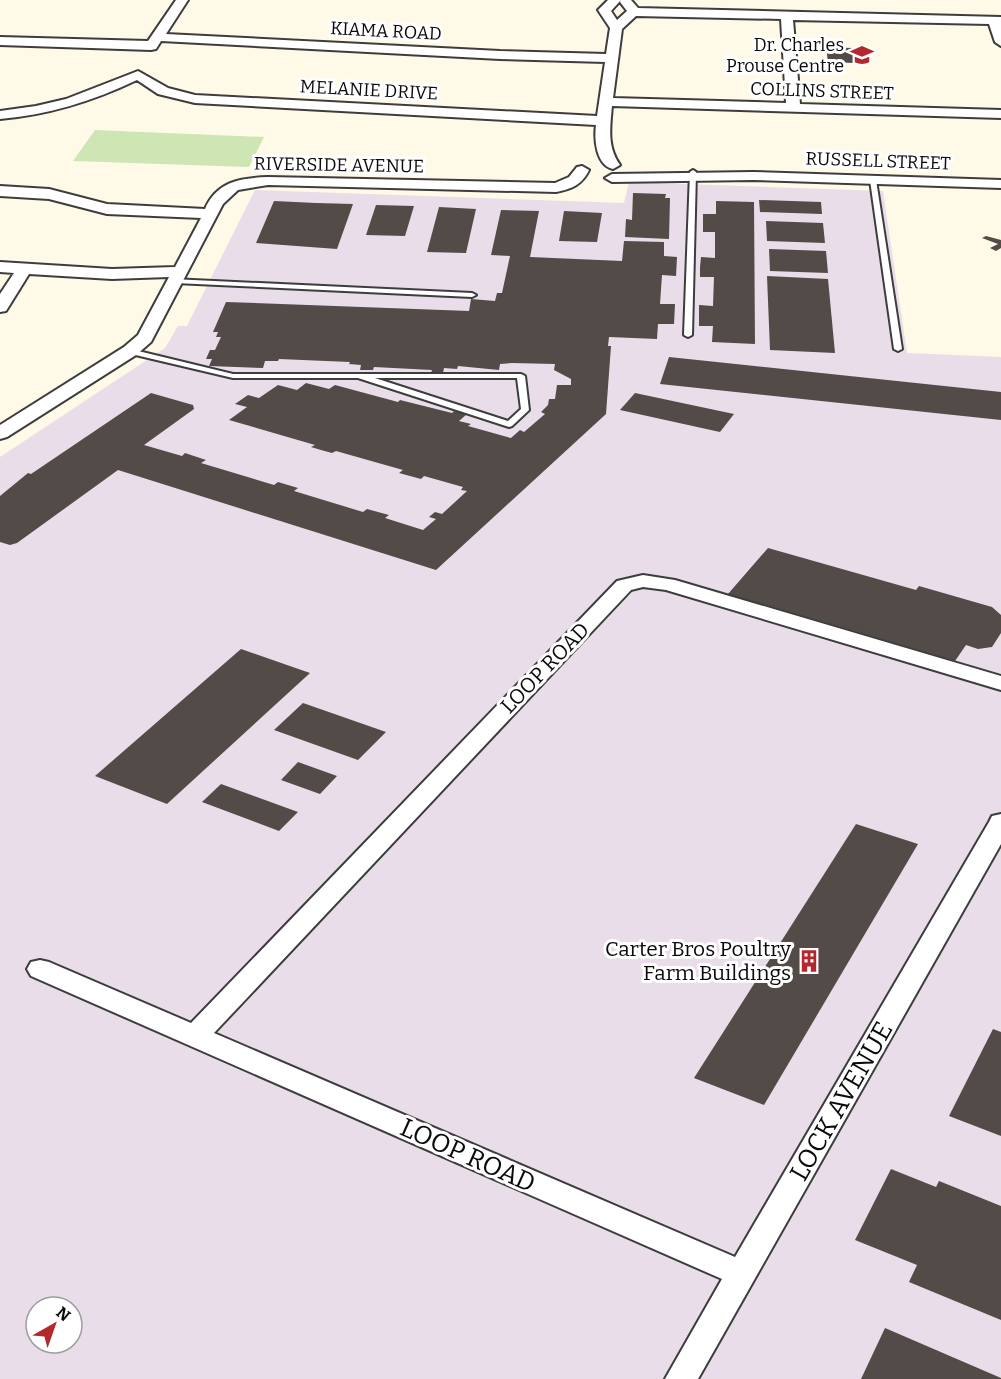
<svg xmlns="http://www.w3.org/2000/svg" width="1001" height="1379" font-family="Bitter,serif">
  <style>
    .industrial { fill: #e8dde9; fill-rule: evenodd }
    .green { fill: #cde6b3 }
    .building { fill: #524b47 }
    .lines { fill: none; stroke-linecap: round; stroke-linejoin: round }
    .service-casing { stroke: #3d3d3d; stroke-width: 4 }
    .minor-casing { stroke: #3d3d3d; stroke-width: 4 }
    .service { fill: #fff; fill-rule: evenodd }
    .minor { fill: #fff; fill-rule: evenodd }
    .labels { text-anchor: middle; stroke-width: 6; stroke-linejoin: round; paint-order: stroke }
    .far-street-label { font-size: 18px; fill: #0a0a0a; stroke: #fff }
    .far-poi-label { font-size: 18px; fill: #0a0a0a; stroke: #fff; text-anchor: end }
    .street-label { font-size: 21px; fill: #0a0a0a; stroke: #fff }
    .poi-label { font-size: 21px; fill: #0a0a0a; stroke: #fff; text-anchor: end }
    .near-street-label { font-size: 26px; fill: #0a0a0a; stroke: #fff }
  </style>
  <rect width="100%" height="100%" fill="#fefae7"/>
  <!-- industrial -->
  <path class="industrial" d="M629,182L883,191L907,353L1001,357V1379H0V457L165,348L178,326H187L255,190L624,203ZM36,1307H72V1343H36Z"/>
  <!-- green -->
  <polygon class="green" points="95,130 264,137 249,167 73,161"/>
  <!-- building -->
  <g class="building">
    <polygon points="826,47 852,48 854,63 828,62"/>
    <polygon points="633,193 666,194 665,198 670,198 669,239 625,237 626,219 632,220"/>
    <polygon points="759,200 821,202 822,214 760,212"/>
    <polygon points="274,201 316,203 353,204 337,249 256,243"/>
    <polygon points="716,201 754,202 755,344 712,342 713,326 699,326 699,305 713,306 714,277 700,277 700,267 701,257 715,258 715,232 703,232 703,214 716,214"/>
    <polygon points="376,205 414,206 405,236 366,235"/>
    <polygon points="439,207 476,209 466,253 427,252"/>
    <polygon points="501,210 539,211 530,257 622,261 624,241 664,242 664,256 677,257 676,276 662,275 660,304 675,304 674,324 658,324 657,339 609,337 608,346 611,346 606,414 436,570 118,470 17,543 10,545 0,542 0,496 28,473 31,474 151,393 193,405 194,409 144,445 182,456 185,453 206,460 201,463 274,485 278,482 298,488 294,491 363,512 367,509 389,515 385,518 423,530 436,519 429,517 435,512 442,514 467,491 461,490 463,487 424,476 421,479 399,473 403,470 336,451 332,453 321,450 311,447 315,445 229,420 247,407 235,404 248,395 259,398 278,385 297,390 306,383 329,389 335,385 398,402 400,400 452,413 454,411 467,414 459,421 471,424 468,426 511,438 520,430 524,432 545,414 541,412 548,405 549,399 555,399 557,385 571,385 571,379 554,370 555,364 512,363 500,364 499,370 458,366 457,369 444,368 443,373 431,373 432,370 374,367 373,370 360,370 361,365 349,364 350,362 279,359 278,361 265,361 263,368 209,366 212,359 206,359 210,350 215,350 221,337 216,337 218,332 213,332 226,302 469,311 471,299 495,301 497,293 502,293 510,256 491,255"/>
    <polygon points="564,211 602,213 597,242 559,241"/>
    <polygon points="766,221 823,223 825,243 767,241"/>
    <polygon points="986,236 1001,240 1001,248 996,251 990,248 998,244 982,238"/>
    <polygon points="769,249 826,251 828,273 770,271"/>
    <polygon points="767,276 828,279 835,353 770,350"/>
    <polygon points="669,357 1001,392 1001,420 660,384"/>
    <polygon points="635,393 734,414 720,432 620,410"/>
    <polygon points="768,548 916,590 919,586 992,607 1001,615 1001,633 992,647 978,649 966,645 955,661 728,594"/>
    <polygon points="241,649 310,673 167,804 95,776"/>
    <polygon points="303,703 386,732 358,760 274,730"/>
    <polygon points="298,762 337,776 320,794 281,780"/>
    <polygon points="221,784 298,812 279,831 202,802"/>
    <polygon points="856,824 918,844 764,1105 694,1078"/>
    <polygon points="993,1029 1001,1032 1001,1136 949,1116"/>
    <polygon points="891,1169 936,1187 939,1181 1001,1206 1001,1320 909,1282 917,1265 855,1240"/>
    <polygon points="885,1328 1001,1378 1001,1379 861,1379"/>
  </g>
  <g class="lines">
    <!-- service casing -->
    <g class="service-casing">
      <g id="service">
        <polygon points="693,170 696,172 692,335 688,337 684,335 690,172"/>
        <polygon points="873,178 876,180 902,349 898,351 894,349 870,180"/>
        <polygon points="172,279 472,293 476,295 472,297 175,283 171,281"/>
        <path d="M127,349H130L233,374H521L525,376L529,410L512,426L509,427L358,378H233L127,353ZM375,378H517L521,409L508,421Z"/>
      </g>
    </g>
    <!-- minor casing -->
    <g class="minor-casing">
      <g id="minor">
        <path d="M176,0H188L166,34L500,51L606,54L610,28L598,10L608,0H621L611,11L617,20L627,11L620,2L621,0H631L638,8L1001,17V46L995,42L989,24L793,20L800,104L1001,110V118L612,106C610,128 607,147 620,165L613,169C596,165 594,139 596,125L195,103L158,94L137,80C93,101 48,115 0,119V111L36,106L66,99L138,71L168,88L195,95L597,116L605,62L500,59L161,41L156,49L151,50L0,45V37L148,41ZM636,16L781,19L786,103L613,98L622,29Z"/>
        <path d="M582,166L589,170C582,185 571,189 556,192L268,185L238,190L223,204L151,342L136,355L7,437L0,439V425L124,347L138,335L169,277L112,279L29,274L6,311L0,312V294L14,273L0,272V262L112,269L175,267L201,218L107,214L49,199L0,196V186L49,189L107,204L205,209C217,181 241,178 268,177L555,183L569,177L577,167Z"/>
        <polygon points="753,172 1001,180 1001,188 753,180 612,182 605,178 612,174"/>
        <polygon points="643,575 675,580 1001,676 1001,690 666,590 643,587 631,590 214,1033 735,1257 989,822 992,816 1001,814 1001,844 698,1379 665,1379 722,1279 31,976 27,969 31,962 40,960 49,962 191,1023 617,581"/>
      </g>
    </g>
    <!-- service -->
    <use href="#service" class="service"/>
    <!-- minor -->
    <use href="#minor" class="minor"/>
  </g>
  <!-- icons -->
  <defs>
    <g id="school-bare" transform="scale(1.8)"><path d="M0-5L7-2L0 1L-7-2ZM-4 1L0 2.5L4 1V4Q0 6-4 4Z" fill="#b3282d" stroke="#fff" stroke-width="2.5" paint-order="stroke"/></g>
    <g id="building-bare" transform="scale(1.8)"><path d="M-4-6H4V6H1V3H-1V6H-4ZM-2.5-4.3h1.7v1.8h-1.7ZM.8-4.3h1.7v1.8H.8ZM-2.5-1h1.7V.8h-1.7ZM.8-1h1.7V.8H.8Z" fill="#b3282d" stroke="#fff" stroke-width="2.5" paint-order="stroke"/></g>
  </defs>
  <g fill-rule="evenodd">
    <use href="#school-bare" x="862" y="55"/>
    <use href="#building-bare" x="809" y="961"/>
  </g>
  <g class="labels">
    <!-- far-street labels -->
    <g class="far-street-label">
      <text transform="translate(386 31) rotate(3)" y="6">KIAMA ROAD</text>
      <text transform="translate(369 90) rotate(3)" y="6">MELANIE DRIVE</text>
      <text transform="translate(822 91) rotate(2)" y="6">COLLINS STREET</text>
      <text transform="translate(878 161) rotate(2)" y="6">RUSSELL STREET</text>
      <text transform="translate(339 165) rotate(1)" y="6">RIVERSIDE AVENUE</text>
    </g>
    <!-- far-poi labels -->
    <g class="far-poi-label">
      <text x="844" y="51">Dr. Charles<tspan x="844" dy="21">Prouse Centre</tspan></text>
    </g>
    <!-- street labels -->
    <g class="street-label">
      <text transform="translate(545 668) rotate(-46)" y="7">LOOP ROAD</text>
    </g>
    <!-- poi labels -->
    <g class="poi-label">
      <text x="791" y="956">Carter Bros Poultry<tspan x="791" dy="24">Farm Buildings</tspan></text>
    </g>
    <!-- near-street labels -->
    <g class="near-street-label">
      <text transform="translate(841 1101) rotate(-60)" y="9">LOCK AVENUE</text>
      <text transform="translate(468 1155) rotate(24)" y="9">LOOP ROAD</text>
    </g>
  </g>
  <!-- north arrow -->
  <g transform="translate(54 1325) rotate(40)"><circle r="28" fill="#ffffff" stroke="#9d9d9d" stroke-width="1.5"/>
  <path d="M0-4.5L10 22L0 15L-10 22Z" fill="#b3282d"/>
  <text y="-9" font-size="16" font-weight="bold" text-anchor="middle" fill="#0a0a0a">N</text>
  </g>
</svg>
